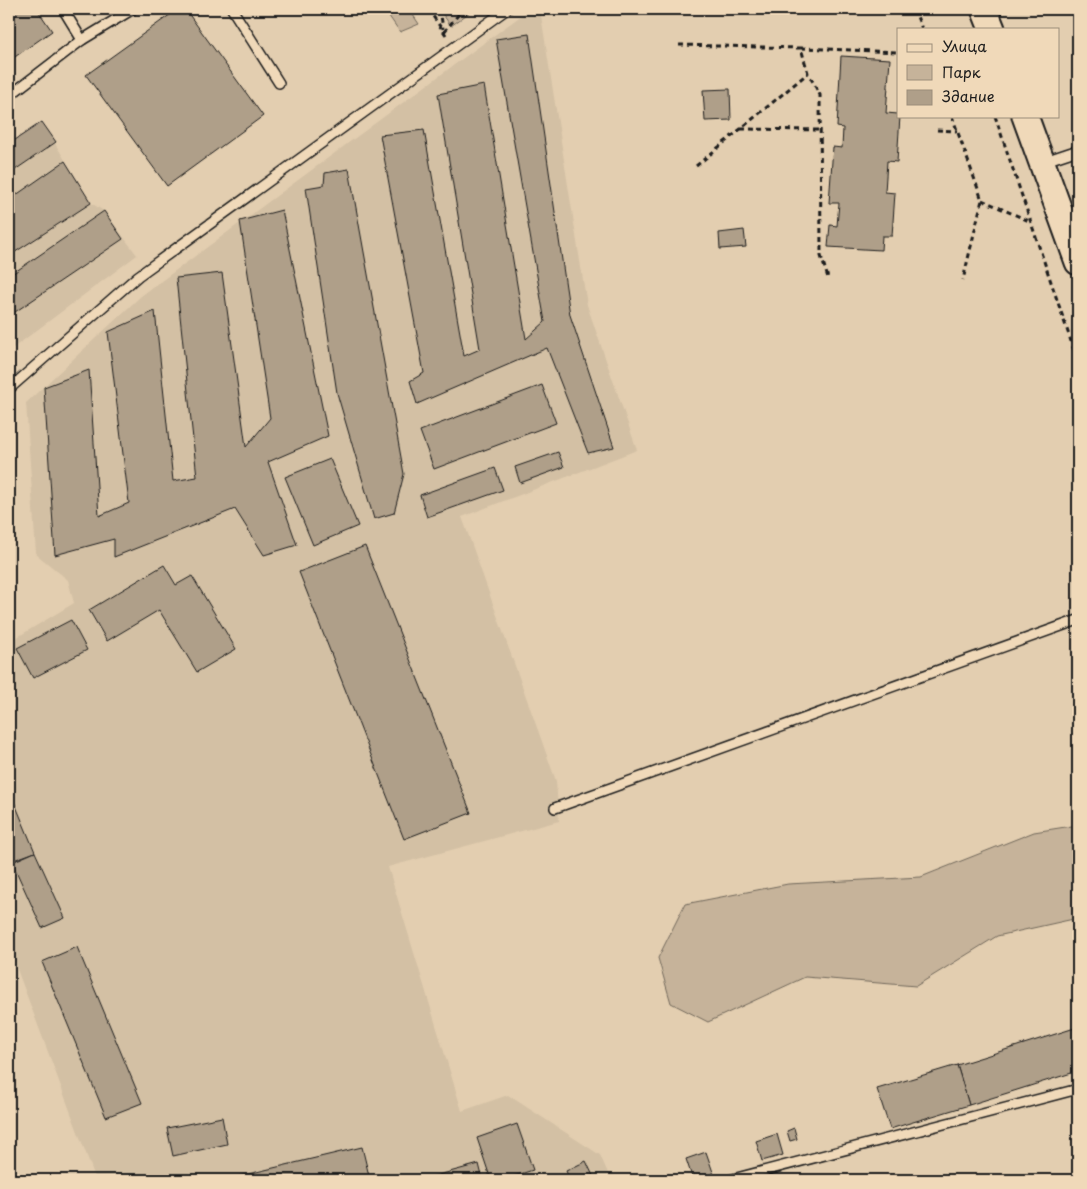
<svg xmlns="http://www.w3.org/2000/svg" width="1087" height="1189" font-family="'Playpen Sans',sans-serif">
  <style>
    .built { fill: #d3c0a4 }
    .green { fill: #c6b39a; stroke: #71685b }
    .building { fill: #af9f89; stroke: #1c1c1c }
    .lines { fill: none; stroke-linecap: round; stroke-linejoin: round }
    .service-casing { stroke: #1c1c1c; stroke-width: 12 }
    .secondary-casing { stroke: #1c1c1c; stroke-width: 29 }
    .path { stroke: #1c1c1c; stroke-width: 3; stroke-dasharray: 5 4; stroke-linecap: butt }
    .service { stroke: #f0d9b9; stroke-width: 9 }
    .secondary { stroke: #f0d9b9; stroke-width: 25 }
  </style>
  <rect width="100%" height="100%" fill="#e3ceb0"/>
  <filter id="ink" filterUnits="userSpaceOnUse"><feTurbulence type="fractalNoise" baseFrequency=".02" numOctaves="2"/><feDisplacementMap in="SourceGraphic" scale="10" xChannelSelector="R" yChannelSelector="G"/><feConvolveMatrix kernelMatrix="1 2 1 2 8 2 1 2 1" color-interpolation-filters="sRGB"/></filter>
  <g filter="url(#ink)">
    <!-- built -->
    <g class="built">
      <polygon points="530,9 540,9 587,305 637,450 462,517 556,781 559,821 388,867 462,1111 508,1095 600,1155 611,1180 370,1180 362,1147 223,1180 96,1180 9,948 9,642 74,603 68,580 36,554 26,403 141,296"/>
      <polygon points="42,122 91,203 104,211 137,255 9,351 9,144"/>
    </g>
    <!-- green -->
    <g class="green">
      <polygon points="384,9 409,9 419,24 400,32"/>
      <polygon points="439,9 474,9 451,26"/>
      <polygon points="1078,825 1078,918 997,936 916,986 805,977 708,1022 671,1003 658,958 685,904 788,884 921,877 1034,832"/>
    </g>
    <!-- building -->
    <g class="building">
      <polygon points="9,9 37,9 52,31 9,61"/>
      <polygon points="178,9 185,9 263,116 167,186 86,75"/>
      <polygon points="783,9 831,9 831,11 782,10"/>
      <polygon points="529,34 570,315 614,447 588,453 547,348 417,404 410,381 424,373 380,135 424,130 464,356 480,349 438,94 484,85 526,339 545,322 496,39"/>
      <polygon points="841,56 890,59 886,113 898,114 900,116 897,162 887,161 885,192 895,193 892,236 882,236 881,250 828,247 830,225 837,226 839,203 829,203 833,147 842,148 843,128 837,127"/>
      <polygon points="730,89 731,120 705,121 703,90"/>
      <polygon points="42,122 56,142 9,174 9,144"/>
      <polygon points="65,161 91,203 9,256 9,200"/>
      <polygon points="349,169 404,474 394,513 374,519 337,393 306,188 324,185 325,173"/>
      <polygon points="282,210 328,436 268,462 297,545 264,555 235,509 114,557 114,539 55,555 44,387 89,370 99,516 129,503 108,332 155,311 173,481 197,477 176,278 222,273 246,447 270,418 240,221"/>
      <polygon points="104,211 123,239 9,316 9,276"/>
      <polygon points="744,230 746,247 720,249 719,233"/>
      <polygon points="542,385 556,423 434,469 420,431"/>
      <polygon points="558,452 564,467 520,483 515,467"/>
      <polygon points="330,459 358,526 313,545 285,477"/>
      <polygon points="495,468 503,490 427,517 420,495"/>
      <polygon points="365,546 471,813 404,839 299,572"/>
      <polygon points="164,565 176,585 192,576 236,649 197,672 159,610 107,641 89,610"/>
      <polygon points="71,620 87,650 33,678 17,648"/>
      <polygon points="13,799 35,852 11,861 9,854 9,801"/>
      <polygon points="35,852 65,918 42,928 12,862"/>
      <polygon points="77,947 142,1103 106,1117 42,962"/>
      <polygon points="1078,1027 1078,1071 969,1105 957,1065"/>
      <polygon points="957,1065 969,1105 890,1129 877,1089"/>
      <polygon points="222,1117 227,1144 173,1156 167,1128"/>
      <polygon points="517,1124 533,1170 502,1180 491,1180 477,1138"/>
      <polygon points="794,1128 797,1139 790,1141 787,1131"/>
      <polygon points="777,1134 783,1155 762,1161 756,1141"/>
      <polygon points="362,1147 370,1180 223,1180 248,1174"/>
      <polygon points="706,1152 714,1175 693,1180 686,1159"/>
      <polygon points="586,1161 595,1180 570,1180 566,1171"/>
      <polygon points="479,1164 483,1180 420,1180"/>
    </g>
    <g class="lines">
      <!-- service casing -->
      <g class="service-casing">
        <g id="service">
          <polyline points="63,9 82,40"/>
          <polyline points="232,9 279,83"/>
          <polyline points="9,96 82,40 133,9"/>
          <polyline points="1042,162 1078,150"/>
          <polyline points="9,389 138,276 507,9"/>
          <polyline points="555,808 1078,620"/>
          <polyline points="729,1180 1078,1089"/>
        </g>
      </g>
      <!-- secondary casing -->
      <g class="secondary-casing">
        <g id="secondary">
          <polyline points="984,9 992,29"/>
          <polyline points="1025,116 1078,262"/>
        </g>
      </g>
      <!-- path -->
      <g class="path">
        <polyline points="428,9 446,35"/>
        <polyline points="440,9 443,29"/>
        <polyline points="914,9 922,29"/>
        <polyline points="444,32 463,9"/>
        <polyline points="679,45 801,48 808,73 820,95 821,256 828,278"/>
        <polyline points="801,48 898,52"/>
        <polyline points="952,116 982,200 963,280"/>
        <polyline points="995,116 1078,362"/>
        <polyline points="741,129 820,130"/>
        <polyline points="937,130 957,131"/>
        <polyline points="696,166 808,73"/>
        <polyline points="982,200 1029,221"/>
      </g>
      <!-- service -->
      <use href="#service" class="service"/>
      <!-- secondary -->
      <use href="#secondary" class="secondary"/>
    </g>
  </g>
  <!-- margin -->
  <rect width="1087" height="1189" fill="none" stroke="#f0d9b9" stroke-width="30"/>
  <rect x="15" y="15" width="1057" height="1159" fill="none" stroke="#1c1c1c" stroke-width="2" filter="url(#ink)"/>
  <!-- legend -->
  <rect x="897" y="28" width="162" height="90" fill="#f0d9b9" stroke="#9b8d7a"/>
  <rect x="907" y="44" width="25" height="8" fill="#f0d9b9" stroke="#9b8d7a"/>
  <text x="942" y="52" font-size="15" fill="#1c1c1c">Улица</text>
  <rect x="907" y="65" width="25" height="15" fill="#c6b39a" stroke="#9b8d7a"/>
  <text x="942" y="78" font-size="15" fill="#1c1c1c">Парк</text>
  <rect x="907" y="90" width="25" height="15" fill="#af9f89" stroke="#9b8d7a"/>
  <text x="942" y="102" font-size="15" fill="#1c1c1c">Здание</text>
</svg>
